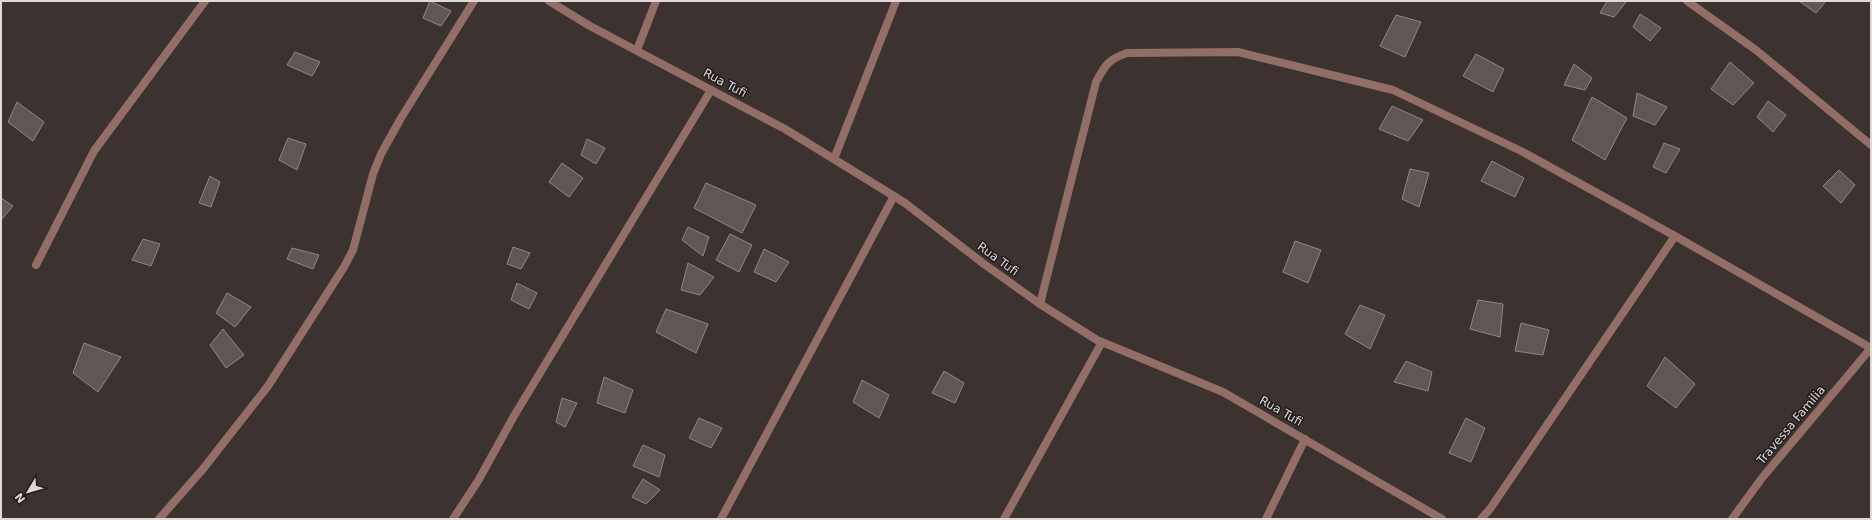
<svg xmlns="http://www.w3.org/2000/svg" width="1872" height="520" font-family="'DejaVu Sans',sans-serif">
  <style>
    .building { fill: #605655; stroke: #908684 }
    .lines { fill: none; stroke-linecap: round; stroke-linejoin: round }
    .minor { stroke: #936e66; stroke-width: 8 }
    .labels { text-anchor: middle; stroke-width: 3; stroke-linejoin: round; paint-order: stroke }
    .street-label { font-size: 12px; fill: #dfdad9; stroke: #201c1b }
  </style>
  <rect width="100%" height="100%" fill="#3c3331"/>
  <!-- building -->
  <g class="building">
    <polygon points="430,1 451,11 441,26 423,18"/>
    <polygon points="1607,1 1627,1 1614,17 1600,13"/>
    <polygon points="1799,1 1826,1 1816,13"/>
    <polygon points="1640,14 1661,28 1650,41 1633,27"/>
    <polygon points="1396,15 1421,22 1405,57 1380,46"/>
    <polygon points="295,52 320,62 312,76 287,65"/>
    <polygon points="1476,54 1504,69 1493,92 1463,76"/>
    <polygon points="1730,62 1754,83 1733,105 1711,89"/>
    <polygon points="1574,64 1592,78 1585,90 1564,85"/>
    <polygon points="1637,93 1667,107 1655,125 1633,116"/>
    <polygon points="1592,97 1627,118 1605,160 1572,140"/>
    <polygon points="1768,101 1786,115 1773,132 1757,117"/>
    <polygon points="17,102 44,122 33,141 8,122"/>
    <polygon points="1392,106 1423,120 1408,141 1379,129"/>
    <polygon points="288,138 306,144 297,170 279,160"/>
    <polygon points="587,139 605,148 596,164 581,155"/>
    <polygon points="1664,143 1680,149 1666,173 1653,167"/>
    <polygon points="1492,161 1524,178 1515,197 1481,181"/>
    <polygon points="562,163 583,178 569,197 549,182"/>
    <polygon points="1410,169 1429,173 1419,207 1402,199"/>
    <polygon points="1839,170 1855,185 1841,203 1823,186"/>
    <polygon points="210,176 220,182 211,207 199,203"/>
    <polygon points="706,183 756,205 742,233 694,208"/>
    <polygon points="1,198 13,206 1,220"/>
    <polygon points="688,227 709,237 703,256 682,240"/>
    <polygon points="730,234 752,245 739,272 716,260"/>
    <polygon points="143,239 160,244 151,266 132,260"/>
    <polygon points="1295,241 1321,250 1308,283 1283,272"/>
    <polygon points="513,247 530,253 521,269 507,264"/>
    <polygon points="292,248 319,255 313,269 287,259"/>
    <polygon points="764,249 789,262 776,282 754,272"/>
    <polygon points="688,263 714,277 700,295 681,290"/>
    <polygon points="517,283 537,293 529,309 511,300"/>
    <polygon points="227,293 251,307 235,327 216,313"/>
    <polygon points="1478,300 1503,304 1500,337 1470,329"/>
    <polygon points="1360,305 1385,315 1370,349 1345,334"/>
    <polygon points="666,309 708,324 696,353 656,332"/>
    <polygon points="1521,323 1549,330 1543,355 1515,351"/>
    <polygon points="223,329 244,355 226,368 210,345"/>
    <polygon points="84,343 121,357 98,392 73,373"/>
    <polygon points="1665,357 1695,384 1676,408 1647,386"/>
    <polygon points="1406,361 1432,372 1428,391 1394,382"/>
    <polygon points="944,371 964,383 955,403 932,393"/>
    <polygon points="604,377 633,390 625,413 597,403"/>
    <polygon points="862,380 889,395 879,418 853,402"/>
    <polygon points="562,398 577,403 565,427 556,422"/>
    <polygon points="699,418 722,428 711,448 689,438"/>
    <polygon points="1466,418 1485,428 1471,462 1449,453"/>
    <polygon points="643,445 665,455 659,477 633,466"/>
    <polygon points="643,479 660,490 646,504 632,497"/>
  </g>
  <g class="lines">
    <!-- minor -->
    <g class="minor">
      <polyline points="549,1 590,26 785,129 876,185 905,203 984,264 1040,304 1097,340 1223,392 1442,519"/>
      <polyline points="1687,1 1756,50 1871,145"/>
      <polyline points="637,50 656,1"/>
      <polyline points="834,159 896,1"/>
      <polyline points="36,265 94,151 205,1"/>
      <path d="M1040,304L1096,82C1105,65 1109,59 1127,53L1238,52L1393,90L1521,151L1675,236L1871,348"/>
      <polyline points="159,519 203,469 268,386 344,267 353,250 373,174 381,154 401,118 474,1"/>
      <polyline points="453,519 478,481 514,416 711,90"/>
      <polyline points="721,519 894,196"/>
      <polyline points="1004,519 1102,342"/>
      <polyline points="1266,519 1305,439"/>
      <polyline points="1481,519 1490,509 1675,236"/>
      <polyline points="1732,519 1762,478 1871,348"/>
    </g>
  </g>
  <g class="labels">
    <!-- street labels -->
    <g class="street-label">
      <text transform="translate(725 83) rotate(28)" y="4">Rua Tufi</text>
      <text transform="translate(998 259) rotate(36)" y="4">Rua Tufi</text>
      <text transform="translate(1281 411) rotate(30)" y="4">Rua Tufi</text>
      <text transform="translate(1791 425) rotate(-50)" y="4">Travessa Familia</text>
    </g>
  </g>
  <!-- border -->
  <rect width="1872" height="520" fill="none" stroke="#dfdad9" stroke-width="4"/>
  <!-- north arrow -->
  <g transform="translate(28 492) rotate(232)" stroke="#201c1b" stroke-width="3" paint-order="stroke">
  <path d="M0-3L7 15L0 10L-7 15Z" fill="#dfdad9"/>
  <text y="-6" font-size="11" font-weight="bold" text-anchor="middle" fill="#dfdad9">N</text>
  </g>
</svg>
